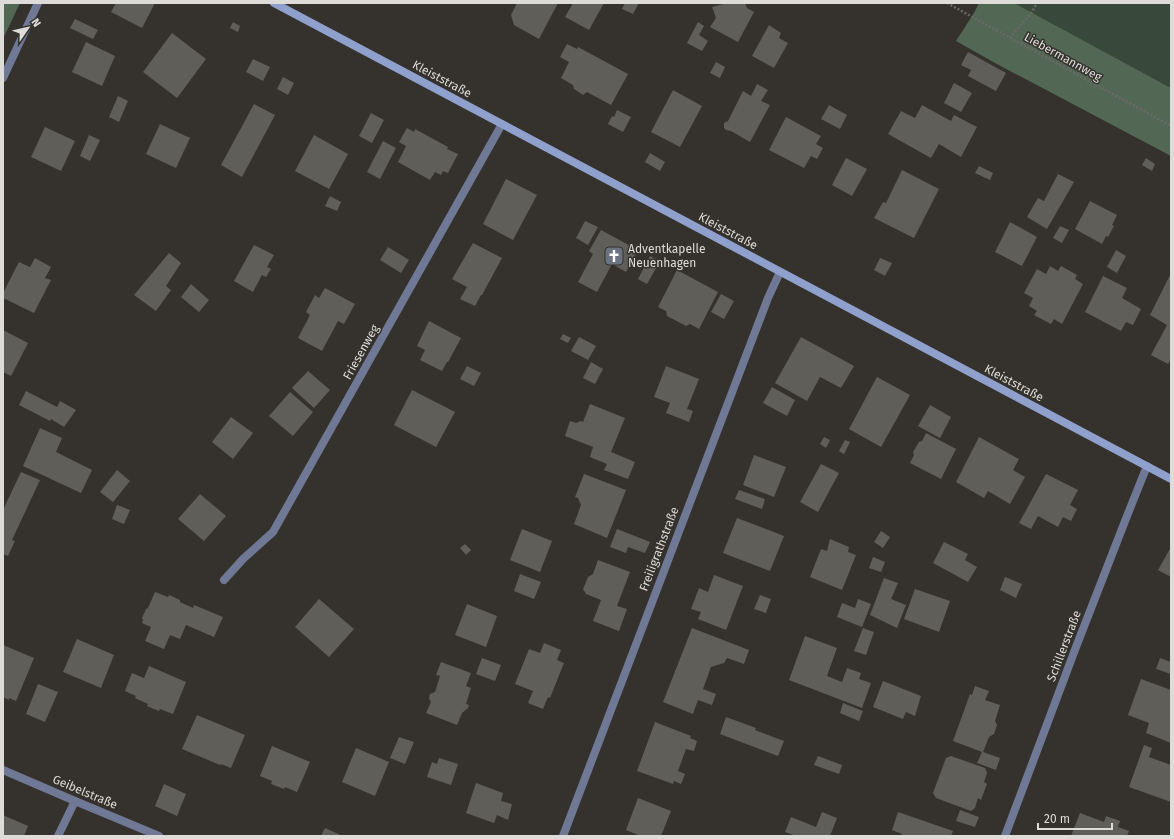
<svg xmlns="http://www.w3.org/2000/svg" width="1174" height="839" font-family="'Fira Sans',sans-serif">
  <style>
    .green { fill: #38483a }
    .forest { fill: #526854 }
    .building { fill: #605e59 }
    .lines { fill: none; stroke-linecap: round; stroke-linejoin: round }
    .path { stroke: #6b6965; stroke-width: 2.5; stroke-dasharray: 2 2; stroke-linecap: butt }
    .street { stroke: #6f7995; stroke-width: 8 }
    .secondary { stroke: #90a0cd; stroke-width: 8 }
    .labels { text-anchor: middle; stroke-width: 3; stroke-linejoin: round; paint-order: stroke }
    .street-label { font-size: 12px; fill: #dddcd9; stroke: #35322e }
    .poi-label { font-size: 12px; fill: #dddcd9; stroke: #35322e; text-anchor: start }
  </style>
  <rect width="100%" height="100%" fill="#35322e"/>
  <!-- green -->
  <polygon class="green" points="1014,3 1171,3 1171,88"/>
  <!-- forest -->
  <g class="forest">
    <polygon points="3,3 20,3 3,39"/>
    <polygon points="979,3 1014,3 1171,88 1171,156 995,63 956,41 974,13"/>
  </g>
  <!-- building -->
  <g class="building">
    <polygon points="116,3 155,3 142,28 111,12"/>
    <polygon points="517,3 558,3 539,39 514,25 511,15"/>
    <polygon points="573,3 604,3 589,30 565,17"/>
    <polygon points="625,3 639,3 633,14 622,9"/>
    <polygon points="727,3 745,3 747,8 754,12 738,42 710,27 716,18 712,7"/>
    <polygon points="75,19 98,30 93,39 70,28"/>
    <polygon points="233,22 240,26 238,32 230,28"/>
    <polygon points="698,22 704,26 699,35 708,41 702,51 687,43"/>
    <polygon points="769,25 781,33 779,38 788,43 774,68 752,56"/>
    <polygon points="172,33 206,59 177,98 143,72"/>
    <polygon points="86,42 115,56 102,86 72,72"/>
    <polygon points="567,44 577,49 578,47 628,74 611,105 587,92 583,95 574,89 573,85 561,78 569,62 560,57"/>
    <polygon points="968,52 1006,73 996,91 968,76 971,70 961,65"/>
    <polygon points="253,59 270,67 263,81 246,72"/>
    <polygon points="716,62 725,67 720,78 710,73"/>
    <polygon points="283,77 294,83 288,95 277,89"/>
    <polygon points="954,83 972,93 961,112 944,103"/>
    <polygon points="757,84 768,90 761,101 770,105 750,142 731,131 726,130 724,128 724,123 728,121 743,91 751,96"/>
    <polygon points="673,90 702,106 680,147 651,132"/>
    <polygon points="118,96 128,101 119,122 109,117"/>
    <polygon points="254,104 275,115 242,177 221,165"/>
    <polygon points="829,105 847,115 840,129 821,119"/>
    <polygon points="922,105 951,121 954,115 977,127 961,157 939,144 931,158 888,134 901,111 915,118"/>
    <polygon points="617,110 631,117 623,132 608,124 612,116 614,117"/>
    <polygon points="371,113 384,120 372,143 359,136"/>
    <polygon points="786,117 821,136 816,144 823,148 817,159 811,156 804,168 769,150"/>
    <polygon points="160,124 190,138 176,168 146,154"/>
    <polygon points="45,127 75,141 61,171 31,157"/>
    <polygon points="407,128 414,132 415,129 448,147 447,149 458,154 448,173 443,171 441,175 435,172 430,180 398,162 406,146 399,142"/>
    <polygon points="89,135 100,140 90,161 80,156"/>
    <polygon points="314,135 348,154 329,189 295,171"/>
    <polygon points="383,141 396,148 380,179 367,172"/>
    <polygon points="650,153 665,162 660,171 645,162"/>
    <polygon points="846,158 867,169 852,196 832,185"/>
    <polygon points="1146,158 1155,164 1152,171 1142,165"/>
    <polygon points="979,166 993,173 990,180 975,173"/>
    <polygon points="902,170 939,189 914,238 874,218 883,202 886,203"/>
    <polygon points="1058,174 1074,182 1047,229 1027,217 1038,198 1044,201"/>
    <polygon points="506,179 537,195 513,240 483,224"/>
    <polygon points="330,196 341,202 337,211 325,206"/>
    <polygon points="1090,201 1117,215 1112,225 1114,226 1108,237 1106,236 1102,244 1075,229"/>
    <polygon points="585,221 598,227 588,245 576,238"/>
    <polygon points="1010,222 1037,237 1022,266 995,252"/>
    <polygon points="1060,226 1069,230 1062,243 1053,238"/>
    <polygon points="601,230 638,250 626,272 612,264 597,292 578,282 593,254 589,251"/>
    <polygon points="473,243 502,258 482,295 481,295 475,306 460,299 467,287 452,279"/>
    <polygon points="254,245 274,255 267,267 271,269 266,277 262,275 253,292 234,281"/>
    <polygon points="388,247 409,260 401,273 380,260"/>
    <polygon points="1116,250 1126,256 1117,273 1107,267"/>
    <polygon points="169,253 181,263 166,286 171,290 156,311 134,295"/>
    <polygon points="650,256 660,261 647,284 638,279"/>
    <polygon points="35,258 51,267 45,278 51,280 34,313 3,298 3,293 19,262 30,267"/>
    <polygon points="880,258 892,263 885,276 874,270"/>
    <polygon points="1050,266 1058,271 1061,266 1077,275 1075,279 1083,284 1062,324 1054,319 1051,324 1034,315 1037,311 1029,306 1033,298 1024,293 1037,269 1046,274"/>
    <polygon points="677,270 718,292 699,329 690,324 686,326 667,316 666,311 658,307"/>
    <polygon points="1171,273 1171,359 1168,364 1151,355 1167,325 1150,315"/>
    <polygon points="1103,276 1127,288 1122,298 1141,309 1133,325 1126,322 1121,331 1085,312"/>
    <polygon points="191,284 209,300 199,312 181,297"/>
    <polygon points="325,288 355,304 344,324 338,321 322,351 298,338 310,315 306,312 315,295 319,298"/>
    <polygon points="721,294 734,301 724,319 711,312"/>
    <polygon points="429,321 461,338 448,362 447,362 442,371 420,360 425,350 417,346"/>
    <polygon points="3,330 28,343 11,376 3,372"/>
    <polygon points="563,334 571,338 568,343 560,339"/>
    <polygon points="579,337 596,346 588,360 571,351"/>
    <polygon points="801,337 854,366 841,388 820,377 807,401 775,383"/>
    <polygon points="591,362 603,369 595,384 583,378"/>
    <polygon points="467,366 481,373 474,386 460,379"/>
    <polygon points="666,366 699,379 687,409 693,411 689,422 666,413 670,403 654,397"/>
    <polygon points="308,371 330,390 314,408 292,388"/>
    <polygon points="877,377 910,395 881,447 849,429"/>
    <polygon points="772,387 795,400 787,416 763,403"/>
    <polygon points="412,390 455,412 436,447 394,425"/>
    <polygon points="26,391 57,407 60,401 76,410 64,427 51,419 50,421 19,405"/>
    <polygon points="290,392 313,412 293,436 269,416"/>
    <polygon points="590,404 625,418 611,452 635,462 628,479 604,470 607,464 590,457 593,447 565,436 570,421 576,423 581,421 583,422"/>
    <polygon points="930,405 951,417 940,438 918,426"/>
    <polygon points="231,417 253,433 233,459 212,442"/>
    <polygon points="40,428 62,438 56,452 92,470 81,493 23,466"/>
    <polygon points="926,433 956,449 941,479 910,463 914,455 913,452 919,442 922,441"/>
    <polygon points="824,437 830,440 826,448 820,444"/>
    <polygon points="979,437 1019,459 1013,470 1025,477 1010,504 988,491 984,498 956,482"/>
    <polygon points="845,440 850,442 844,454 839,451"/>
    <polygon points="754,455 786,467 774,497 743,485"/>
    <polygon points="821,464 839,473 818,512 800,502"/>
    <polygon points="117,470 130,481 113,502 100,492"/>
    <polygon points="21,472 40,480 12,540 15,541 8,556 3,554 3,510"/>
    <polygon points="584,474 626,490 607,538 574,524 581,505 578,498 575,497"/>
    <polygon points="1046,474 1078,490 1070,505 1077,509 1071,521 1063,517 1058,527 1038,516 1031,529 1019,523"/>
    <polygon points="739,490 765,499 762,509 735,499"/>
    <polygon points="200,494 226,516 204,541 178,519"/>
    <polygon points="117,505 130,510 124,524 112,519"/>
    <polygon points="737,518 784,536 770,571 723,553"/>
    <polygon points="522,529 552,541 540,572 510,560"/>
    <polygon points="617,529 650,542 645,553 628,547 626,553 610,547"/>
    <polygon points="881,531 890,537 883,548 874,542"/>
    <polygon points="830,539 849,547 848,552 856,555 842,590 810,577 821,549 827,551"/>
    <polygon points="944,542 968,554 965,560 977,567 968,582 933,563"/>
    <polygon points="465,544 471,550 466,555 460,548"/>
    <polygon points="1171,547 1171,577 1158,570"/>
    <polygon points="873,557 885,562 881,572 869,568"/>
    <polygon points="598,560 630,572 617,606 627,609 619,631 593,621 601,600 586,594 583,589 588,577 593,574"/>
    <polygon points="520,574 541,582 534,599 514,591"/>
    <polygon points="714,575 743,586 726,630 698,619 701,612 691,609 699,588 708,592"/>
    <polygon points="1005,577 1022,584 1016,598 1000,590"/>
    <polygon points="884,578 898,583 891,599 906,605 897,628 870,615"/>
    <polygon points="915,589 950,601 939,632 904,619"/>
    <polygon points="155,592 168,597 169,595 180,600 180,602 193,608 194,605 223,617 214,637 186,625 180,639 170,635 164,649 145,641 151,627 142,623 143,620 142,618 146,609 148,608"/>
    <polygon points="760,595 771,599 766,613 754,609"/>
    <polygon points="319,599 354,629 329,657 295,627"/>
    <polygon points="858,599 871,604 862,627 837,617 842,603 855,608"/>
    <polygon points="467,604 497,616 486,647 455,635"/>
    <polygon points="692,628 749,650 744,664 727,658 724,663 711,667 703,689 716,694 712,705 698,700 693,714 663,702"/>
    <polygon points="863,628 874,632 866,655 854,651"/>
    <polygon points="805,636 837,648 827,676 842,682 847,668 861,673 859,679 871,683 862,708 789,680"/>
    <polygon points="77,639 114,655 101,688 63,672"/>
    <polygon points="544,643 561,650 557,660 564,663 550,698 548,697 543,709 528,703 533,691 515,684 529,649 540,653"/>
    <polygon points="3,645 34,658 16,701 9,698 9,700 3,697"/>
    <polygon points="482,658 501,665 495,681 476,674"/>
    <polygon points="1160,658 1171,662 1171,674 1156,669"/>
    <polygon points="441,662 471,673 466,686 471,688 466,704 469,705 468,708 462,713 457,725 426,713 431,702 429,698 430,694 435,692 440,676 436,675"/>
    <polygon points="149,666 186,682 173,714 160,709 159,711 147,706 148,704 135,698 136,696 125,691 132,673 144,678"/>
    <polygon points="1141,679 1171,690 1171,743 1146,733 1149,723 1128,715"/>
    <polygon points="883,681 921,696 915,716 906,712 903,719 873,707"/>
    <polygon points="38,684 58,692 45,722 26,714"/>
    <polygon points="975,686 989,691 985,700 1000,705 995,721 997,725 994,734 989,737 983,752 1000,758 996,770 977,763 982,752 953,741 970,694 972,695"/>
    <polygon points="843,703 863,711 859,721 840,713"/>
    <polygon points="197,715 245,735 231,768 221,764 220,765 182,749"/>
    <polygon points="726,717 756,728 755,730 784,741 778,756 720,734"/>
    <polygon points="655,722 691,736 690,738 697,741 694,751 686,749 678,771 685,774 681,784 674,781 673,784 637,771"/>
    <polygon points="399,737 414,742 405,764 390,758"/>
    <polygon points="1144,745 1152,748 1149,757 1171,765 1171,802 1129,787"/>
    <polygon points="272,746 310,762 297,792 285,787 284,789 271,784 272,781 260,776"/>
    <polygon points="356,748 389,762 375,796 342,782"/>
    <polygon points="818,756 842,765 839,774 814,765"/>
    <polygon points="951,756 985,768 987,773 984,782 987,784 981,800 978,798 975,808 971,811 936,798 933,793 946,758"/>
    <polygon points="439,758 458,764 451,785 427,777 432,762 437,764"/>
    <polygon points="476,783 503,793 501,801 512,804 508,820 497,815 494,823 466,813"/>
    <polygon points="164,784 186,794 177,816 155,806"/>
    <polygon points="638,798 671,811 661,836 638,836 638,835 626,830"/>
    <polygon points="960,810 979,817 975,827 956,821"/>
    <polygon points="822,812 837,818 830,836 796,836 785,832 791,817 816,827"/>
    <polygon points="898,812 953,831 951,836 901,836 902,834 892,830"/>
    <polygon points="1080,813 1104,822 1106,816 1120,821 1118,827 1129,831 1127,836 1071,836"/>
    <polygon points="3,815 28,826 24,836 3,836"/>
    <polygon points="325,828 343,836 321,836"/>
  </g>
  <g class="lines">
    <!-- path -->
    <g class="path">
      <polyline points="947,3 1171,126"/>
      <polyline points="1010,38 1032,12 1037,3"/>
    </g>
    <!-- street -->
    <g class="street">
      <polyline points="3,78 38,3"/>
      <polyline points="224,580 243,559 273,532 502,124"/>
      <polyline points="3,770 75,801 159,836"/>
      <polyline points="58,836 75,801"/>
      <polyline points="563,836 768,298 780,272"/>
      <polyline points="1005,836 1076,647 1127,516 1147,466"/>
    </g>
    <!-- secondary -->
    <polyline class="secondary" points="274,3 1171,479"/>
  </g>
  <!-- icons -->
  <defs>
    <g id="church-square" transform="scale(1)"><rect x="-9" y="-9" width="18" height="18" rx="4" fill="#6b7280" stroke="#35322e"/><path d="M-1.2-6h2.4v3.5h3.3v2.4h-3.3V6h-2.4V-.1h-3.3v-2.4h3.3Z" fill="#fff"/></g>
  </defs>
  <g fill-rule="evenodd">
    <use href="#church-square" x="614" y="256"/>
  </g>
  <g class="labels">
    <!-- street labels -->
    <g class="street-label">
      <text transform="translate(1063 57) rotate(29)" y="4">Liebermannweg</text>
      <text transform="translate(442 79) rotate(28)" y="4">Kleiststraße</text>
      <text transform="translate(728 231) rotate(28)" y="4">Kleiststraße</text>
      <text transform="translate(361 352) rotate(-61)" y="4">Friesenweg</text>
      <text transform="translate(1014 383) rotate(28)" y="4">Kleiststraße</text>
      <text transform="translate(659 549) rotate(-69)" y="4">Freiligrathstraße</text>
      <text transform="translate(1064 646) rotate(-69)" y="4">Schillerstraße</text>
      <text transform="translate(85 792) rotate(23)" y="4">Geibelstraße</text>
    </g>
    <!-- poi labels -->
    <g class="poi-label">
      <text x="628" y="253">Adventkapelle<tspan x="628" dy="14">Neuenhagen</tspan></text>
    </g>
  </g>
  <!-- border -->
  <rect width="1174" height="839" fill="none" stroke="#dddcd9" stroke-width="8"/>
  <!-- north arrow -->
  <g transform="translate(28 28) rotate(56)" stroke="#35322e" stroke-width="3" paint-order="stroke">
  <path d="M0-3L7 15L0 10L-7 15Z" fill="#dddcd9"/>
  <text y="-6" font-size="11" font-weight="bold" text-anchor="middle" fill="#dddcd9">N</text>
  </g>
  <!-- scale -->
  <path d="M1038 823v6h74v-6" fill="none" stroke="#dddcd9" stroke-width="2"/>
  <text x="1044" y="823" font-size="12" fill="#dddcd9" stroke="#35322e" stroke-width="3" paint-order="stroke">20 m</text>
</svg>
